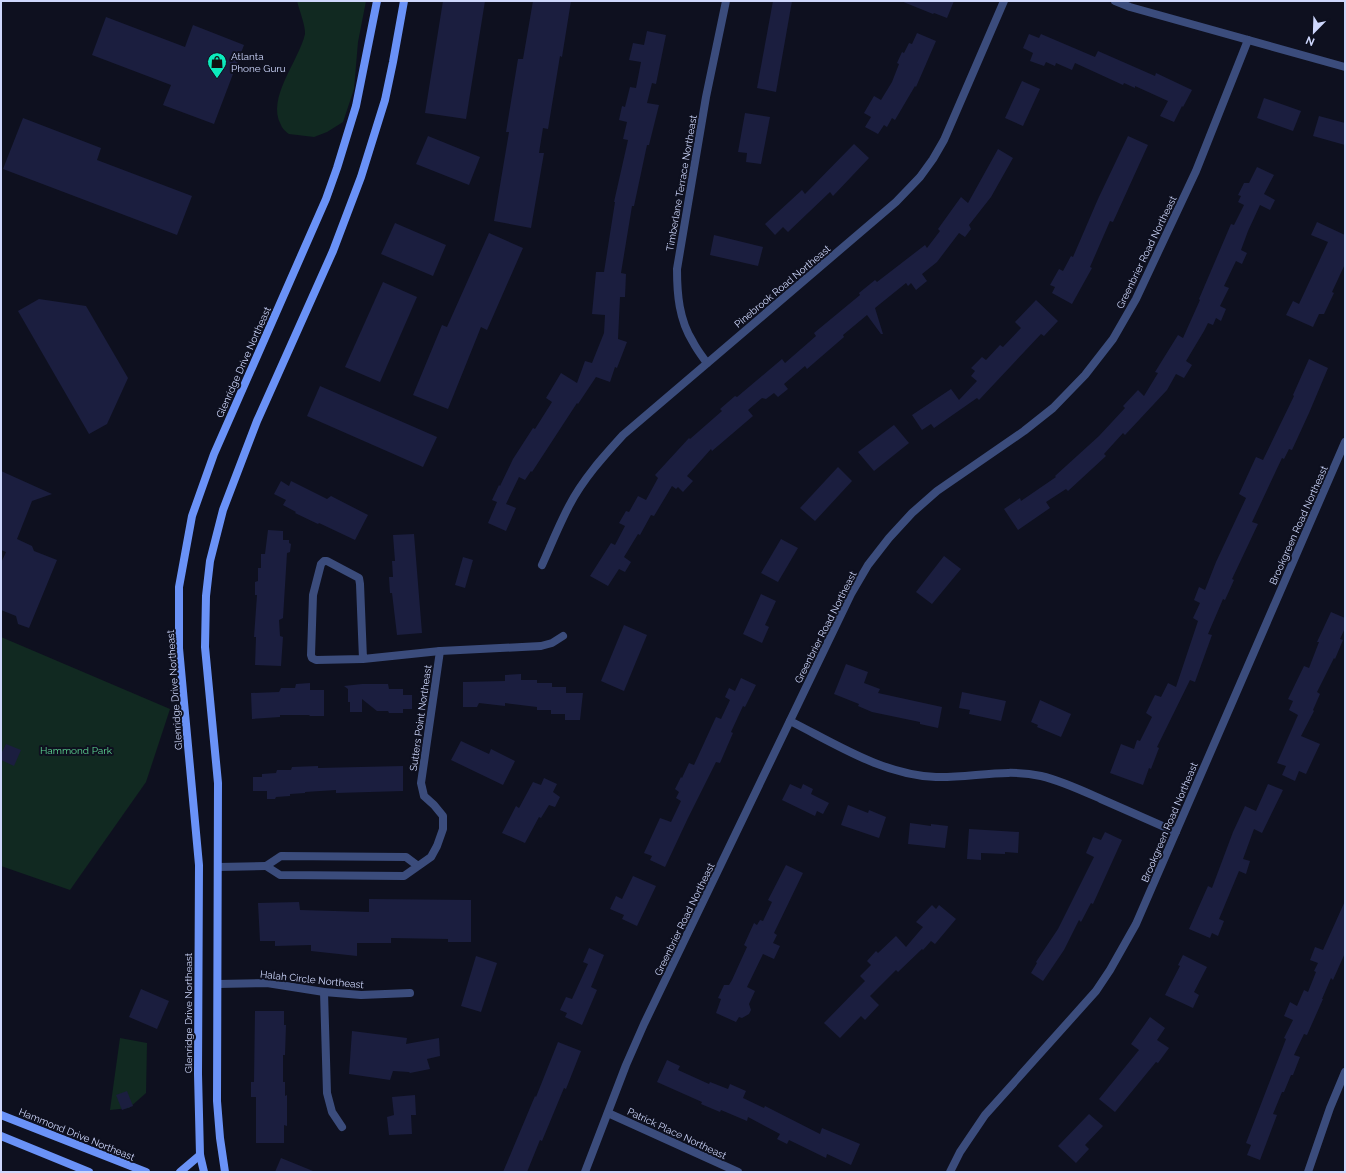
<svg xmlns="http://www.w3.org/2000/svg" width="1346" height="1173" font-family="Raleway,sans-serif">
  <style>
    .green { fill: #112921 }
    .building { fill: #1b1e3f }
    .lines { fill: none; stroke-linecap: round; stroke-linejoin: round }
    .minor { stroke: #3b4c7c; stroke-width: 8 }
    .secondary { stroke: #6a92f7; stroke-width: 8 }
    .labels { text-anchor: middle; stroke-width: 4; stroke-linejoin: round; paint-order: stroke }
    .poi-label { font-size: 10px; fill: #ced7fc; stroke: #0e101f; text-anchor: start }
    .street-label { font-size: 10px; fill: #ced7fc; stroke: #0e101f }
    .park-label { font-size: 10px; fill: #5fd895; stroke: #0e101f }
  </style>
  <rect width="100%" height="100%" fill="#0e101f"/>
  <!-- green -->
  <g class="green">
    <path d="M297,1H366L358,42L354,89L343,122L327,132L314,137L289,134C286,132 282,128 281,125C266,98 299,61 305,34C306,27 299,9 297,1Z"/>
    <polygon points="1,637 170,709 146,782 70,890 1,866"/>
    <polygon points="120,1038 147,1043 146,1093 129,1108 110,1110"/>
  </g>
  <!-- building -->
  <g class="building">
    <polygon points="443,1 485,1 466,119 425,113"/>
    <polygon points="533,1 571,1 562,57 560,56 548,129 543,128 539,153 544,153 531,228 494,221 509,132 506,132 518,59 523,59"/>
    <polygon points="773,1 792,1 776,92 757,88"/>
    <polygon points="901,1 954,1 947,18 934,13 933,14"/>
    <polygon points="106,17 185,47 193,25 244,45 214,124 163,105 171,85 92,55"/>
    <polygon points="647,31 666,35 656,84 652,83 647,103 659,105 649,145 647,145 634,206 632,206 621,273 626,274 625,297 620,297 618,339 627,342 617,368 615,367 610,382 596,377 578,404 577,403 532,472 531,471 525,480 519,477 506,504 516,508 506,531 488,523 497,502 492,500 499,485 500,486 513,459 533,428 535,429 552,402 546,398 561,373 577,383 585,361 592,363 604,333 605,315 592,314 596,272 604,272 615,202 614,202 628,140 623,139 627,122 619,120 622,106 625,107 630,87 636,88 641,62 629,60 633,43 644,45"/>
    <polygon points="917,33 936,41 916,87 915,86 895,120 892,118 887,127 884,125 878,134 865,127 871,117 864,113 874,96 881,100 892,82 899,64 897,63 902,52 904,53 909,43 912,44"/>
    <polygon points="1029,34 1039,38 1041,34 1095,57 1098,51 1155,76 1156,73 1192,90 1183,107 1182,106 1174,122 1160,116 1168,101 1135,86 1135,88 1124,83 1123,85 1075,63 1072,70 1056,63 1055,66 1046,62 1044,66 1030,61 1033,53 1023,48"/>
    <polygon points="1022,81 1040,89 1023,126 1005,118"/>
    <polygon points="1264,98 1301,111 1293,131 1257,118"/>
    <polygon points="745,113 770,117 761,164 746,162 747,153 738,152"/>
    <polygon points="1319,116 1345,123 1345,145 1313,136"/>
    <polygon points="23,118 101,148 97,160 192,196 177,235 3,169"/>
    <polygon points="428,136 480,157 469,185 416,164"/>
    <polygon points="1128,136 1148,145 1113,222 1110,221 1090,267 1092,268 1072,304 1052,293 1055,287 1050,285 1059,269 1063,271 1071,256 1073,257 1098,199"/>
    <polygon points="854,144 869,158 833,196 830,192 788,232 783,227 775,235 765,224 802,190 805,194"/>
    <polygon points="998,149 1013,158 991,197 969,225 971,229 965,237 959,233 937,262 922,274 927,281 916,290 911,283 908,286 906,283 875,308 883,334 881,334 867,315 843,335 844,337 807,369 805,366 784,384 788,389 778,397 774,393 766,399 762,398 748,410 753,416 712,451 711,449 687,476 693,481 683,492 678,487 676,489 672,486 654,516 651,515 640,535 638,534 624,557 631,562 625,572 619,569 608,586 590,576 611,543 615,545 625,526 619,523 626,511 629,512 638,496 646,500 658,478 655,475 689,438 690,439 722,411 720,409 735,396 737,397 782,359 785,363 816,336 814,333 860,295 859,293 875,280 877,282 925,245 927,248 940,231 938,229 943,222 961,197 968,203"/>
    <polygon points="1257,167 1274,175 1264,194 1275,200 1270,210 1260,205 1248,231 1241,250 1247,253 1242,264 1236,261 1224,286 1229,288 1220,306 1226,309 1221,321 1216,318 1213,325 1208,323 1204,331 1186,361 1192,365 1184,378 1176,374 1167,390 1125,435 1123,433 1104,454 1106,456 1068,491 1066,489 1046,502 1050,508 1018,530 1004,509 1020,498 1021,501 1056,477 1055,476 1099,436 1125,408 1123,406 1138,390 1144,396 1158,373 1155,372 1178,335 1183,338 1200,300 1199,299 1231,224 1234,225 1244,205 1238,202 1241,196 1238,195 1244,183 1249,183"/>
    <polygon points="1317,222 1345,235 1345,264 1332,292 1334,293 1324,314 1319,314 1313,327 1286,315 1293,301 1299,304 1328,242 1311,235"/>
    <polygon points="395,223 446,245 433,276 381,254"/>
    <polygon points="489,233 523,248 487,330 481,327 448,409 413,395 442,325 447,327"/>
    <polygon points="714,235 763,247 758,266 710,255"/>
    <polygon points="383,282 417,297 380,382 345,367"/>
    <polygon points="39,299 86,306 128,378 107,424 89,434 18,311"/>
    <polygon points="1036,300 1058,321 1044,336 1041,334 979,400 977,398 934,428 931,424 922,430 912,415 951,389 959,400 977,381 971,376 975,371 971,368 982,357 986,360 1000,345 1003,347 1021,328 1015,322"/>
    <polygon points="1309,359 1328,368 1309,413 1292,450 1289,449 1284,459 1282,458 1252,522 1258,524 1232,579 1234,580 1225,600 1223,599 1208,634 1212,635 1195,682 1190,680 1157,747 1159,748 1151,769 1149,768 1143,785 1110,773 1121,744 1134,749 1137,740 1140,741 1152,717 1146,713 1155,695 1161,697 1168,683 1176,687 1198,621 1193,618 1200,603 1194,600 1199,587 1205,590 1216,562 1246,498 1239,494 1256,457 1263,460 1294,396 1293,395"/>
    <polygon points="320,386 437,437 423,467 307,416"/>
    <polygon points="894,425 909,443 874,471 858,452"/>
    <polygon points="838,467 852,481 815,521 800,508"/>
    <polygon points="1,471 52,494 32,501 17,539 32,546 34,551 57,560 29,628 18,624 16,616 1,610 1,563 6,552 1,550"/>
    <polygon points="281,481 289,486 291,481 327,499 331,496 368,515 355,540 319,523 318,524 295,513 296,512 283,505 286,500 274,494"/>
    <polygon points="268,530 283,531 283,540 289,540 289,543 291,544 290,552 287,553 283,618 279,620 280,636 283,637 281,666 255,665 256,637 254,637 257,595 255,595 255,582 258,581 258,568 261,568 261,554 265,554"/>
    <polygon points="414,534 422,633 397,635 392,593 390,593 389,577 393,577 392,561 395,561 393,535"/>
    <polygon points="781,539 798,548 778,582 761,573"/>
    <polygon points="944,556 961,569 932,604 916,592"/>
    <polygon points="463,557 473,560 465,588 455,585"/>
    <polygon points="761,594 776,601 765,625 769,627 762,643 743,634"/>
    <polygon points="1331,612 1345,618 1345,628 1340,639 1343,640 1335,659 1334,658 1317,692 1320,694 1313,710 1314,711 1301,736 1320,744 1306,774 1299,771 1295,781 1282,775 1286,766 1277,763 1298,715 1289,710 1293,701 1288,699 1304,666 1309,668 1319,642 1317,642"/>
    <polygon points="624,625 647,635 624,691 601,681"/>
    <polygon points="846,664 868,672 864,683 880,689 878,693 942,707 938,728 920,724 920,722 872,712 858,706 859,704 834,694"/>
    <polygon points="521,674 521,680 537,680 537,683 552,683 552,687 566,687 566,693 583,693 580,720 565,720 565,714 551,714 551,710 537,710 537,707 505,703 505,706 479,703 477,707 463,707 463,682 505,681 505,675"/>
    <polygon points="741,678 756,685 745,707 743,706 731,732 733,733 720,763 716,762 688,818 665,867 650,860 652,856 644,853 660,818 671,822 681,801 676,798 679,792 675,789 681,777 682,778 689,763 694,765 716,717 721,719 730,700 725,697 729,688 735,691"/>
    <polygon points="310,683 310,690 324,690 324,716 310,716 309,715 280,715 280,717 252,719 251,693 279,692 281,688 295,688 296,684"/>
    <polygon points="362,684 388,684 389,689 403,689 403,695 412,695 412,709 403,709 403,713 389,713 388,711 377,711 362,699 362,712 350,712 350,702 348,702 348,689 344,686"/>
    <polygon points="962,692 1006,701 1001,721 969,714 970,710 959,708"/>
    <polygon points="1040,700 1071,714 1061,737 1037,727 1038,725 1031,722"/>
    <polygon points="461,741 489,754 491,749 515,761 503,785 451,760"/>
    <polygon points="6,744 21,750 14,766 1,760 1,754"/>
    <polygon points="318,766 318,768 403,766 403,791 336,793 336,790 305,792 305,793 290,794 290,796 276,797 275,799 267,799 267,791 253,791 253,777 262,777 262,774 276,773 277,770 291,770 292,767"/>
    <polygon points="544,778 557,784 553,792 560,797 555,807 549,805 541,818 539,817 525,843 502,833 516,806 519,808 533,782 541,785"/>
    <polygon points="790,784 801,789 803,784 813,789 811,794 829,803 823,814 817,811 815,816 782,800"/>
    <polygon points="1268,784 1283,790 1262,833 1254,829 1243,859 1250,861 1246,874 1239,871 1219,919 1224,921 1218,936 1212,933 1210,938 1189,929 1208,886 1212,888 1233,832 1245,806 1256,811"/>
    <polygon points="848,805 868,813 869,810 886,817 879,838 841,825"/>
    <polygon points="910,823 931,826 931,824 948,826 945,848 908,844"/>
    <polygon points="969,829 1019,832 1018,853 1005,852 1005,854 981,853 981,860 967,859"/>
    <polygon points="1105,832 1122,840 1093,904 1091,903 1081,922 1079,920 1064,950 1043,981 1031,973 1037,963 1036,962 1058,929 1094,857 1086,853 1093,837 1101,840"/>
    <polygon points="786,865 803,873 774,933 777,935 773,943 780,946 774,959 763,954 747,987 755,991 749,1004 751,1010 749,1014 742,1018 739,1017 736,1022 716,1013 721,999 718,998 724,985 729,985 732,980 747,947 744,945 754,923 757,925 760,920 763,921 772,902 768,900"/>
    <polygon points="633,876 656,886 637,926 622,919 624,915 610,909 616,896 622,899"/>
    <polygon points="369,899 471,900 471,942 448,942 448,939 391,938 391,943 357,943 357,956 311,951 311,945 275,946 275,941 260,941 258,903 299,902 300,910 369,912"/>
    <polygon points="1345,901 1345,953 1333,980 1331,978 1322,999 1323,999 1307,1035 1304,1034 1294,1055 1300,1057 1293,1075 1291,1075 1284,1092 1282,1092 1273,1114 1277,1115 1260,1160 1247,1155 1251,1145 1246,1143 1286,1039 1284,1038 1293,1020 1284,1016 1290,1002 1297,1006 1304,990 1308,992 1316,972 1314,971 1318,963 1310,960 1315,947 1323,950"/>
    <polygon points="932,905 936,909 939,905 956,919 935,944 931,941 923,950 922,949 898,972 896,970 870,996 879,1005 865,1020 861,1016 840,1038 824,1023 865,981 860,976 871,965 867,961 876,951 878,953 896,936 906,947 923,927 916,922"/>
    <polygon points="589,948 604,955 591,987 597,990 582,1025 565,1017 567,1013 560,1010 566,997 572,999 588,964 583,962"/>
    <polygon points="1183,955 1207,967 1194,992 1199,995 1193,1008 1165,995 1180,966 1178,965"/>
    <polygon points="476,956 497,963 481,1012 461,1006"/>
    <polygon points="141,989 169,1001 157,1029 129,1017"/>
    <polygon points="255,1011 284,1011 284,1025 286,1025 285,1055 283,1055 283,1082 285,1082 285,1096 287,1095 287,1126 284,1125 284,1143 256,1143 256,1097 251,1097 251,1082 254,1082"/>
    <polygon points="1150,1017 1165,1028 1157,1040 1169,1048 1158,1063 1156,1062 1115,1112 1099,1099 1139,1050 1131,1044"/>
    <polygon points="352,1031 407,1038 406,1044 439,1038 440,1056 427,1059 430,1069 410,1073 409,1072 393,1071 390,1080 349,1074"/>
    <polygon points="558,1042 581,1051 566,1089 564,1088 542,1141 540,1140 527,1172 503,1172 535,1096 536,1097"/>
    <polygon points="667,1060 680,1066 678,1070 709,1084 710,1082 728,1089 730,1084 746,1091 743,1098 764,1108 765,1106 820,1134 822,1128 860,1144 851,1165 827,1154 826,1158 789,1140 787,1144 777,1139 780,1134 748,1117 747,1121 721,1110 720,1112 701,1104 702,1102 657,1082"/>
    <polygon points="127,1091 133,1106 122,1110 116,1095"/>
    <polygon points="415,1095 416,1115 411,1115 412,1134 389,1135 387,1117 394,1115 392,1097"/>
    <polygon points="1089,1114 1103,1126 1085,1145 1089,1149 1076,1163 1058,1146"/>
    <polygon points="281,1158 313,1171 313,1172 275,1172"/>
  </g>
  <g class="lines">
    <!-- minor -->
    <g class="minor">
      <polyline points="1115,1 1130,7 1345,67"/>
      <path d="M707,363C702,356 697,350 693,342C679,320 677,294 677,269L706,97L726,1"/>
      <path d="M542,565C551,545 559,525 569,506C583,479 603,457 623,435L896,202L920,177L933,159L944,140L1004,1"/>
      <polyline points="363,659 360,584 359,578 327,561 324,561 321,564 313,595 311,655 312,658 316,660 363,659 440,651 541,646 552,643 563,636"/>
      <path d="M790,721C836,744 883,775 936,777C971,778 1006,768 1041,776C1062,781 1081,790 1101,799C1126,810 1151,821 1176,832"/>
      <polyline points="418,866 406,857 281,856 266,866 280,875 404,876 431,857 437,846 443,829 443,816 434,805 424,796 421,783 440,651"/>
      <polyline points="218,867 266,866"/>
      <polyline points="218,984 267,983 324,992 361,995 410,993"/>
      <polyline points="324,992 327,1093 332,1112 342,1127"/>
      <polyline points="608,1113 738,1172"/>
      <polyline points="585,1172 626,1065 644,1024 851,594 868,565 889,538 912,513 937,491 1024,431 1053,408 1085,375 1113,339 1136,299 1196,171 1248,40"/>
      <polyline points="950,1172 960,1152 985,1115 1096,991 1110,970 1136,924 1345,442"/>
      <polyline points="1308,1172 1330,1108 1345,1072"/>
    </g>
    <!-- secondary -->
    <g class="secondary">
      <polyline points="1,1115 146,1172"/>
      <polyline points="1,1136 89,1172"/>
      <polyline points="180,1172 200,1155"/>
      <polyline points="204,1172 200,1155 198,1074 199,865 179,648 179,587 192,516 214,454 326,199 337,168 356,106 377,1"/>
      <polyline points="225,1172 220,1138 217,1101 218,783 205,647 206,596 210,561 223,510 257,421 333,251 361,177 385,100 393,62 404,1"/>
    </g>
  </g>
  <!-- icons -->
  <defs>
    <g id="shop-pin" transform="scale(1)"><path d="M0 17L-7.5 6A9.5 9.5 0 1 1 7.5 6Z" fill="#0ceabd" stroke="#0e101f"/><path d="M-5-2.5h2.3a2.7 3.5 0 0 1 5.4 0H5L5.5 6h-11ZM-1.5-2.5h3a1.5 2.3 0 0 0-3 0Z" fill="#111"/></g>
  </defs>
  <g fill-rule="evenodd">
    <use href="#shop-pin" x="217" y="62"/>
  </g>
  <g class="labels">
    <!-- poi labels -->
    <g class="poi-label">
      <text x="231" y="60">Atlanta<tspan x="231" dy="12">Phone Guru</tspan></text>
    </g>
    <!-- street labels -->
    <g class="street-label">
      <text transform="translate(681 183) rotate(-80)" y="4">Timberlane Terrace Northeast</text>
      <text transform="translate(1146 252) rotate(-64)" y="4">Greenbrier Road Northeast</text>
      <text transform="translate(782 286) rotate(-40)" y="4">Pinebrook Road Northeast</text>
      <text transform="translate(243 362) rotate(-66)" y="4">Glenridge Drive Northeast</text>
      <text transform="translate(1298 525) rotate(-66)" y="4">Brookgreen Road Northeast</text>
      <text transform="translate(825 627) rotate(-63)" y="4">Greenbrier Road Northeast</text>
      <text transform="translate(174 690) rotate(-94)" y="4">Glenridge Drive Northeast</text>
      <text transform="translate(420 718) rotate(-82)" y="4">Sutters Point Northeast</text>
      <text transform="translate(1169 822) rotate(-67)" y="4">Brookgreen Road Northeast</text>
      <text transform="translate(684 919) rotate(-64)" y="4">Greenbrier Road Northeast</text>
      <text transform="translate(312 979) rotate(6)" y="4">Halah Circle Northeast</text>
      <text transform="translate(188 1013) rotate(-90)" y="4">Glenridge Drive Northeast</text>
      <text transform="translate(677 1133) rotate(25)" y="4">Patrick Place Northeast</text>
      <text transform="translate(77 1134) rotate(22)" y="4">Hammond Drive Northeast</text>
    </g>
    <!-- park labels -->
    <g class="park-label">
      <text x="76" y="754">Hammond Park</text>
    </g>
  </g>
  <!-- border -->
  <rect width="1346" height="1173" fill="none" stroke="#ced7fc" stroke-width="4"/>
  <!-- north arrow -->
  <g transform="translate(1314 32) rotate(203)" stroke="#0e101f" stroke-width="3" paint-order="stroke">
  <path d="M0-3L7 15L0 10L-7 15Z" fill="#ced7fc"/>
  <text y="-6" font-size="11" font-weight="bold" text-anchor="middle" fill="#ced7fc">N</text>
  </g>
</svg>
